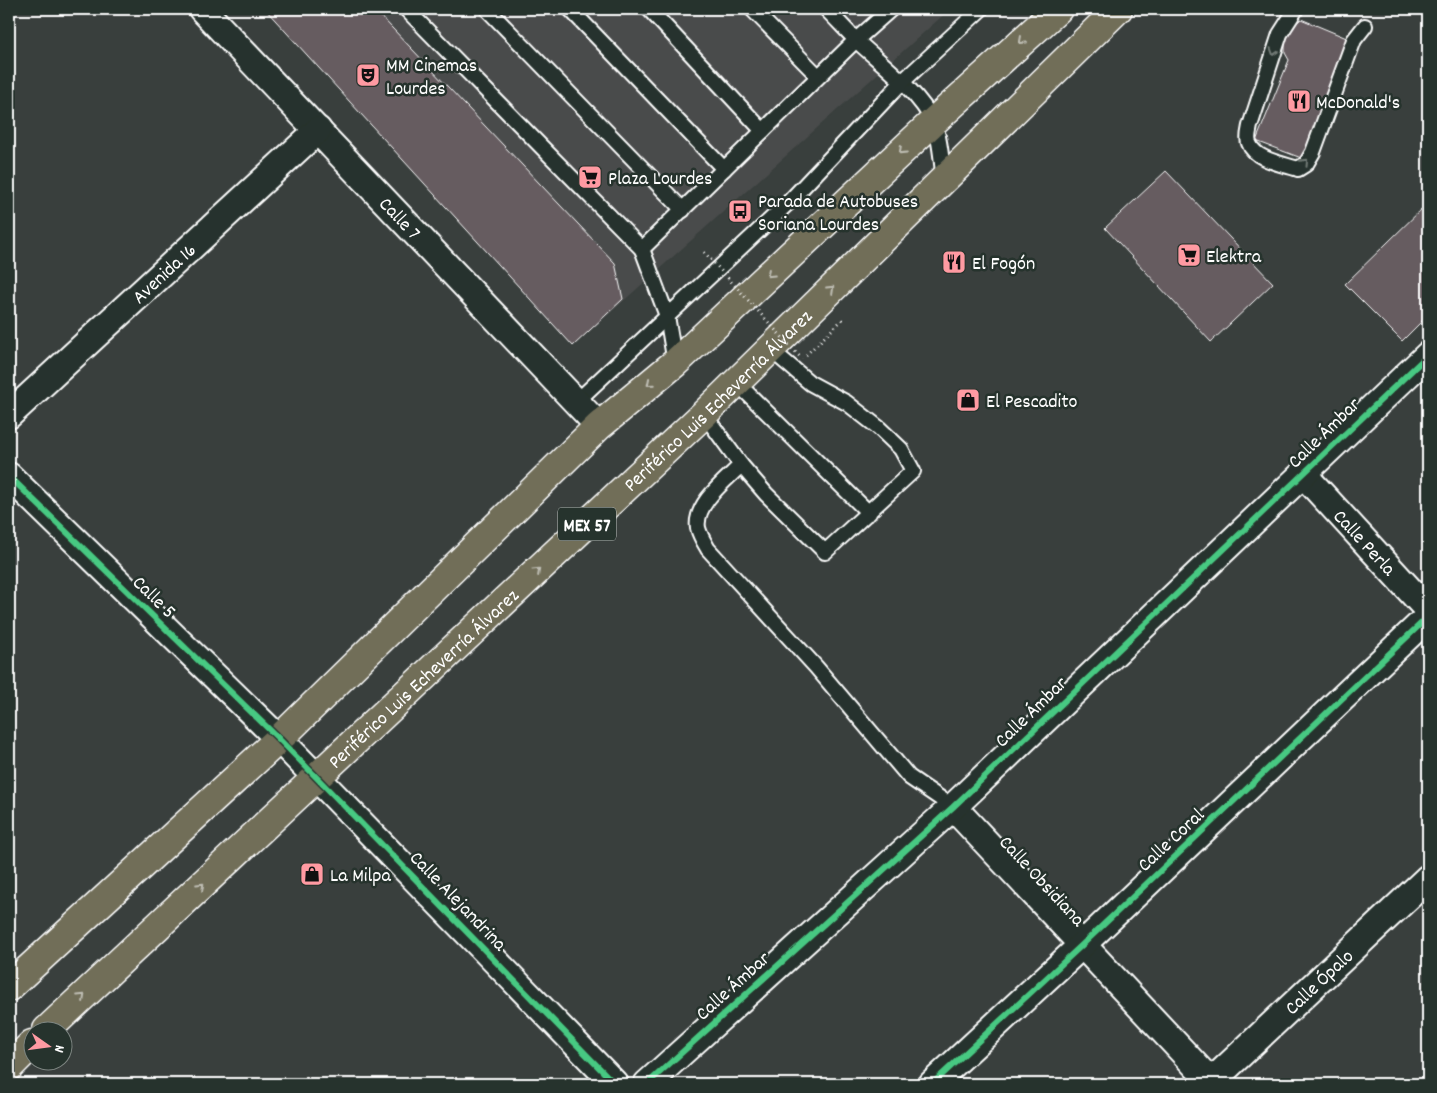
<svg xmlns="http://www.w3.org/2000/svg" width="1437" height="1093" font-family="Dekko,sans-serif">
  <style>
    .built { fill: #4a4c4c }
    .building { fill: #665c61; stroke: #fff }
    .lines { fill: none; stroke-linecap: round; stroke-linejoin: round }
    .service-casing { stroke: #fff; stroke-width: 18 }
    .minor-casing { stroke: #fff; stroke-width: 30 }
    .primary-casing { stroke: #fff; stroke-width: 31 }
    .path { stroke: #fff; stroke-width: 3; stroke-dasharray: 1 4; stroke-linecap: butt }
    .service { stroke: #26332d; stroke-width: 14 }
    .minor { stroke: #26332d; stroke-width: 26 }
    .primary { stroke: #716e59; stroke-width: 28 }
    .path-bridge { stroke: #fff; stroke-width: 3; stroke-dasharray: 1 4; stroke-linecap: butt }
    .cycleway-casing { stroke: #26332d; stroke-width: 9 }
    .cycleway { stroke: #46c982; stroke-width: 6 }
    .oneway { stroke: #bfbeb4 }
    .oneway2 { stroke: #727a76 }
    .labels { text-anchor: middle; stroke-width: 5; stroke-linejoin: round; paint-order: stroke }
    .shield { fill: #26332d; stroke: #bec2c0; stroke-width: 1 }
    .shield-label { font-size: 19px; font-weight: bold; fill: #fff }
    .poi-label { font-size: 20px; fill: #fff; stroke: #26332d; text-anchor: start }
    .street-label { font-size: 20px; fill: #fff; stroke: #26332d }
  </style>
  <rect width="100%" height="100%" fill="#393f3d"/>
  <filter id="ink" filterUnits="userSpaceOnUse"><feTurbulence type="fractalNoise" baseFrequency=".02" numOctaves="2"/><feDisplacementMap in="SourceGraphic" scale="10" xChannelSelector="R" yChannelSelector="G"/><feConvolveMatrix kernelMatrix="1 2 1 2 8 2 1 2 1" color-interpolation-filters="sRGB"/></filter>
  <g filter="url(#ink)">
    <!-- built -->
    <polygon class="built" points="265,9 950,9 573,346"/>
    <!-- building -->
    <g class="building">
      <polygon points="265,9 374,9 615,263 623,299 573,346"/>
      <polygon points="1301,19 1349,39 1304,159 1256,141 1289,60 1285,53 1285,39 1292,27"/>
      <polygon points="1166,171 1273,283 1211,342 1105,228"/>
      <polygon points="1428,203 1428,315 1402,341 1345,284"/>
    </g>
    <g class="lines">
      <!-- service casing -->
      <g class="service-casing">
        <g id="service">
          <polyline points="406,9 642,249 856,40 891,9"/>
          <polyline points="487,9 683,210"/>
          <polyline points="570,9 724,169"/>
          <polyline points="649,9 763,131"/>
          <polyline points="752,9 818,76"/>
          <path d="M826,9C837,20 847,31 858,42C883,65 919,92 934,123C941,140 941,161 944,179"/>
          <path d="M1296,9L1280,34L1250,126C1249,131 1247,138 1249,143C1255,160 1283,164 1298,169L1306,164L1313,152L1354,40L1365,26"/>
          <polyline points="642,249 667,316 675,363"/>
          <polyline points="736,382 869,513"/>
          <polyline points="576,402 786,205 902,82 981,9"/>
          <polyline points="704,414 741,465 766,494 825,552 913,471 901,449 879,428 847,403 810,383 769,348"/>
          <path d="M741,465C726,480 694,504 698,528C700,536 704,542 708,549L816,667L909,777L953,807"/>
        </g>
      </g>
      <!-- minor casing -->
      <g class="minor-casing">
        <g id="minor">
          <path id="s1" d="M202,9L599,426"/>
          <path id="s2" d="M9,415L318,130"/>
          <path id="s3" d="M1303,474L1428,610"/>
          <polyline points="9,476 279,739 615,1084"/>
          <polyline points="953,807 1213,1084"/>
          <polyline points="647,1084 953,807 1428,355"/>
          <polyline points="932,1084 1082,945 1428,617"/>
          <path id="s4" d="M1209,1084L1428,878"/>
        </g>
      </g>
      <!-- primary casing -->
      <g class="primary-casing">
        <g id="primary">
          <polyline points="9,987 279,739 599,426 675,363 933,122 1058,9"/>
          <path id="s5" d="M47,1030L704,414L1118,9"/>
          <polyline points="9,1067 32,1044"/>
        </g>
      </g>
      <!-- path -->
      <polyline class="path" points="806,355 842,320 840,318"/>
      <!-- service -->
      <use href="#service" class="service"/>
      <!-- minor -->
      <use href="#minor" class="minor"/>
      <!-- primary -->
      <use href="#primary" class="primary"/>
      <!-- path-bridge -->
      <polyline class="path-bridge" points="704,252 802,359"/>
      <!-- cycleway casing -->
      <g class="cycleway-casing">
        <g id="cycleway">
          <polyline points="9,476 279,739 615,1084"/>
          <polyline points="647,1084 953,807 1428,355"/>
          <polyline points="932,1084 1082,945 1428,617"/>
        </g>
      </g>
      <!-- cycleway -->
      <use href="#cycleway" class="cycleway"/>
    </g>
    <!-- one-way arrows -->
    <defs><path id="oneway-chevron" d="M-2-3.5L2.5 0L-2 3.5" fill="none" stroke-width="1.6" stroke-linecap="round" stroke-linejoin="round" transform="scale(1.25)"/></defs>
    <g class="oneway">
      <use href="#oneway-chevron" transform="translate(1022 41) rotate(138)"/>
      <use href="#oneway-chevron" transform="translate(902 151) rotate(137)"/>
      <use href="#oneway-chevron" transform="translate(770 274) rotate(137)"/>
      <use href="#oneway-chevron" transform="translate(831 289) rotate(-44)"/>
      <use href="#oneway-chevron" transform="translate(650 383) rotate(140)"/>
      <use href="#oneway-chevron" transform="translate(537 571) rotate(-43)"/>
      <use href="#oneway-chevron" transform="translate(201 886) rotate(-43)"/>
      <use href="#oneway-chevron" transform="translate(82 997) rotate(-43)"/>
    </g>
    <g class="oneway2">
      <use href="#oneway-chevron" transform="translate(1274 52) rotate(108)"/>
      <use href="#oneway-chevron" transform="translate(1305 162) rotate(-47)"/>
    </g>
  </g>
  <!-- icons -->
  <defs>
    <g id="theatre-square" transform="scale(1.25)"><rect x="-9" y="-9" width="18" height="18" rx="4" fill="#ff9aa2" stroke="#26332d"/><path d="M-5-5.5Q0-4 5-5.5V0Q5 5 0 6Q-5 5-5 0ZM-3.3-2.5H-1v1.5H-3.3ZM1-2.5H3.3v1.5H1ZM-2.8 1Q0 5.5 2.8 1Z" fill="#111"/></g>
    <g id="restaurant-square" transform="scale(1.25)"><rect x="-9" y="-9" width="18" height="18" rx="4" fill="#ff9aa2" stroke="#26332d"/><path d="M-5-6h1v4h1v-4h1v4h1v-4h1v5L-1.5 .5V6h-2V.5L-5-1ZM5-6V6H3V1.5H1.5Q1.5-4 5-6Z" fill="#111"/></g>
    <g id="supermarket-square" transform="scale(1.25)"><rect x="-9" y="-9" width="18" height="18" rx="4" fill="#ff9aa2" stroke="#26332d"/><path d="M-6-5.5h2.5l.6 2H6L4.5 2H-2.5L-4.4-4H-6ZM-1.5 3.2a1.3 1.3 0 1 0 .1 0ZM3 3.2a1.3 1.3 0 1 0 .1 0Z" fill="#111"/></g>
    <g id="bus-square" transform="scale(1.25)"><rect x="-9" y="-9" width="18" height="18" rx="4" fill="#ff9aa2" stroke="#26332d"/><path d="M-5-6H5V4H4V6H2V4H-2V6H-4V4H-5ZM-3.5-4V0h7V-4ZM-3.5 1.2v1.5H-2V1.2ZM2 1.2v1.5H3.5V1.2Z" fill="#111"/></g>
    <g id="shop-square" transform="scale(1.25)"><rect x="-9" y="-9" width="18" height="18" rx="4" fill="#ff9aa2" stroke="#26332d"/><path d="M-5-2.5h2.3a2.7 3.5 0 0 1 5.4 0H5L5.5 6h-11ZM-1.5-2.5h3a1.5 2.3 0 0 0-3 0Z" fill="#111"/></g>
  </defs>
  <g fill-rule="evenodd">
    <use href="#theatre-square" x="368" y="75"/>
    <use href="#restaurant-square" x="1299" y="101"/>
    <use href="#supermarket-square" x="590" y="177"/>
    <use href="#bus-square" x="740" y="211"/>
    <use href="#supermarket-square" x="1189" y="255"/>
    <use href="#restaurant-square" x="954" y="262"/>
    <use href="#shop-square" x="968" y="400"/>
    <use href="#shop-square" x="312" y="874"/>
  </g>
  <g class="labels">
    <!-- shield labels -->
    <rect class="shield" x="558" y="507.5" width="58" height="33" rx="4"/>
    <g class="shield-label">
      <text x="587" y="531">MEX 57</text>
    </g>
    <!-- poi labels -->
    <g class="poi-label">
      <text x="386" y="71">MM Cinemas<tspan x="386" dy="23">Lourdes</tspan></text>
      <text x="1316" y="108">McDonald's</text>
      <text x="608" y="184">Plaza Lourdes</text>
      <text x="758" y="207">Parada de Autobuses<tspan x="758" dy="23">Soriana Lourdes</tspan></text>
      <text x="1206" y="262">Elektra</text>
      <text x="972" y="269">El Fogón</text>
      <text x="986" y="407">El Pescadito</text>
      <text x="330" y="881">La Milpa</text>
    </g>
    <!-- street labels -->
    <g class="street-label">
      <text dy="7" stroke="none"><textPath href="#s1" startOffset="288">Calle 7</textPath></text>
      <text dy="7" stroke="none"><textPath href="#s2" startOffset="210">Avenida 16</textPath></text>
      <text dy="7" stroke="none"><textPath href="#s5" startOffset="920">Periférico Luis Echeverría Álvarez</textPath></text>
      <text transform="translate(1323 432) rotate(-44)" y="7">Calle Ámbar</text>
      <text dy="7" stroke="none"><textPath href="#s3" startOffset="92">Calle Perla</textPath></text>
      <text transform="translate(155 596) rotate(44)" y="7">Calle 5</text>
      <text dy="7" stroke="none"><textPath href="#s5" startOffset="515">Periférico Luis Echeverría Álvarez</textPath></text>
      <text transform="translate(1030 711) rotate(-44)" y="7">Calle Ámbar</text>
      <text transform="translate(1170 839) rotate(-43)" y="7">Calle Coral</text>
      <text transform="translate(1043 880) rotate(47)" y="7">Calle Obsidiana</text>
      <text transform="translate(459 900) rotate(46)" y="7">Calle Alejandrina</text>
      <text dy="7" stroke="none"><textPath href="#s4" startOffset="150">Calle Ópalo</textPath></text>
      <text transform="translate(732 985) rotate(-42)" y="7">Calle Ámbar</text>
    </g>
  </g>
  <!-- margin -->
  <rect width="1437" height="1093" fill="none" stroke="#26332d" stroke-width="30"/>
  <rect x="15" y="15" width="1407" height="1063" fill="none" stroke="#fff" stroke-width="2" filter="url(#ink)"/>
  <!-- north arrow -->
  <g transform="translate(48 1046) rotate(104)"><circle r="24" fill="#26332d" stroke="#7d8581"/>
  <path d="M0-4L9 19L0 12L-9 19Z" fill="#ff9aa2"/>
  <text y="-8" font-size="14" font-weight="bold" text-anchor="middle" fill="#ffffff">N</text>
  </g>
</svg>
